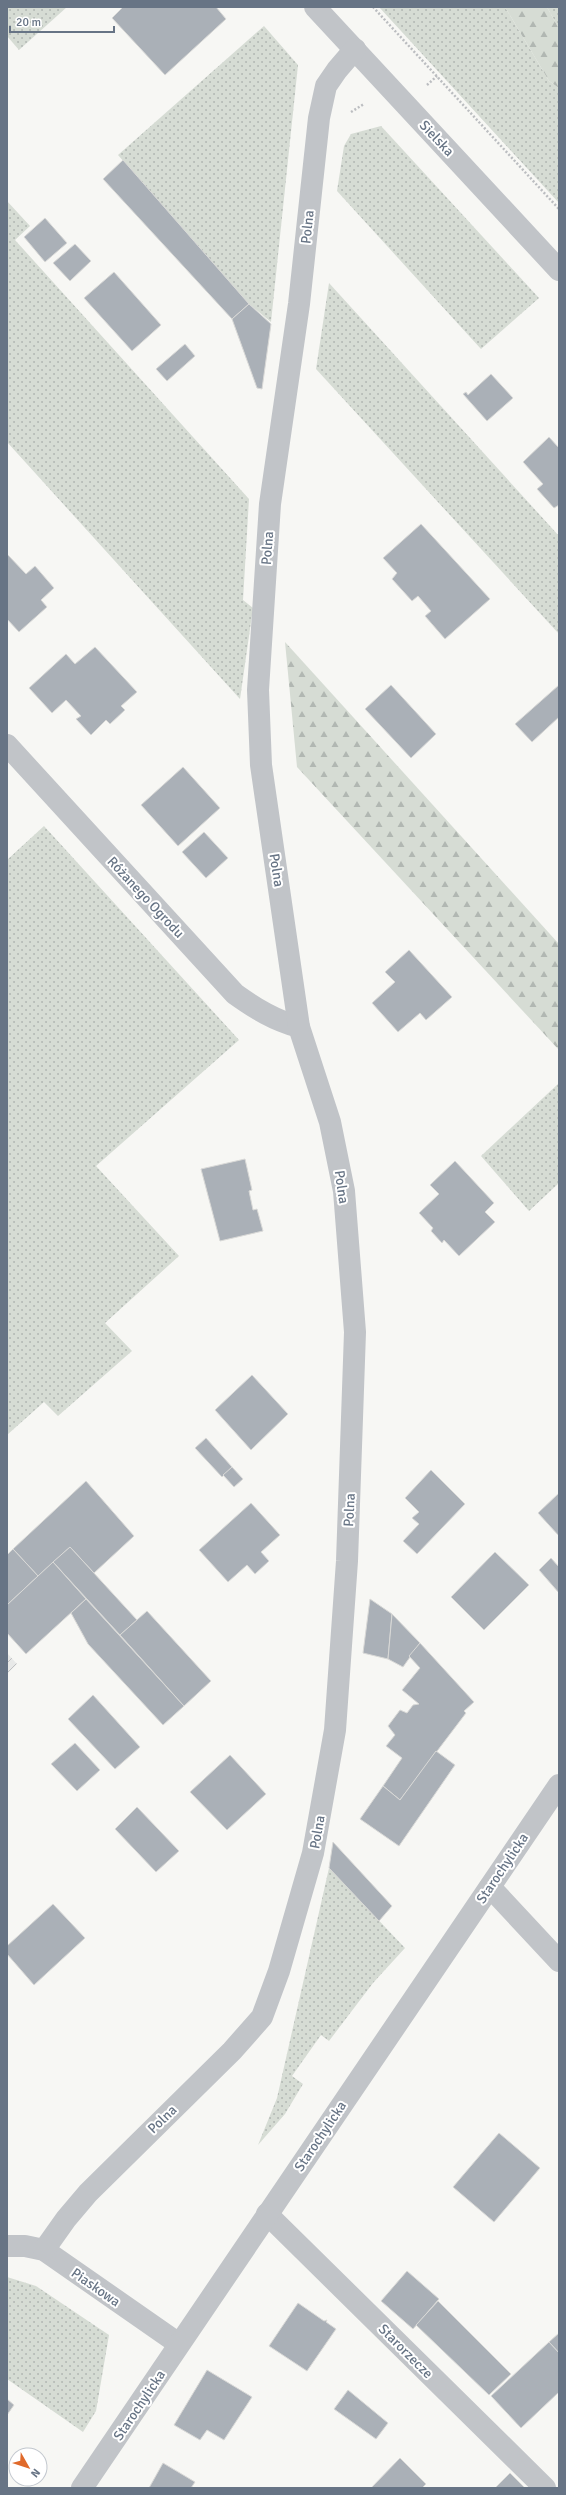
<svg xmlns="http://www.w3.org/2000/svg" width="566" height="2495" font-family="Signika,sans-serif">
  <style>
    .industrial { fill: url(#industrial-furrows) }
    .green { fill: url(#green-dots) }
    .forest { fill: url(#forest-firs) }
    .building { fill: #aab0b7; stroke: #d9d9d7 }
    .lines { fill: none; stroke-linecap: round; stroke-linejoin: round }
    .path { stroke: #bbbdc0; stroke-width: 2.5; stroke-dasharray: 2 2; stroke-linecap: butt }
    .minor { stroke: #c1c4c8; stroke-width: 22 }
    .labels { text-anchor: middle; stroke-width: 4; stroke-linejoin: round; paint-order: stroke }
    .street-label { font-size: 14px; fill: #677485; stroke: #fff }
  </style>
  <defs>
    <pattern id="industrial-furrows" width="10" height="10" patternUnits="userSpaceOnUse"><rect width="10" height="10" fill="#e8e9e8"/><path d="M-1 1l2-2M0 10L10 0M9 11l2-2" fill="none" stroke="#c0c1c2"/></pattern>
    <pattern id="green-dots" width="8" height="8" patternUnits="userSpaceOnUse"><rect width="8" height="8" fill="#d6dcd4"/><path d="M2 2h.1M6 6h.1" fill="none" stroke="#b1b7b2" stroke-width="1.8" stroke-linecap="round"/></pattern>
    <pattern id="forest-firs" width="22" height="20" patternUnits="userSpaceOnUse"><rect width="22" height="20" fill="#d6dcd4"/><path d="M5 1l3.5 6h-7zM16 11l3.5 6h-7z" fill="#b1b7b2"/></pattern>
  </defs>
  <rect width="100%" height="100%" fill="#f7f7f4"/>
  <!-- industrial -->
  <polygon class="industrial" points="7,1653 17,1664 7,1674"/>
  <!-- green -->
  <g class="green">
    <polygon points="7,7 67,7 19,50 7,36"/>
    <polygon points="379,7 505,7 549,81 559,88 559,203"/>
    <polygon points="547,7 559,7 559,29"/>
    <polygon points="264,26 298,65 271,322 249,304 118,155"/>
    <polygon points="381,126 539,298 481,349 337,191 344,146 351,134"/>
    <polygon points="7,201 30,226 15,240 249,499 243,600 253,608 240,699 7,442"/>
    <polygon points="329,283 559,536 559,634 316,369"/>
    <polygon points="44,826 239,1040 96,1166 179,1256 105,1323 132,1351 58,1416 44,1402 7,1435 7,860"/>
    <polygon points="559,1083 559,1183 529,1211 481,1156"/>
    <polygon points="329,1868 405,1948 373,1983 329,2041 321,2035 292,2076 303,2084 285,2114 258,2145 277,2098"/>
    <polygon points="7,2277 36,2286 109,2335 96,2411 83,2432 7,2379"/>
  </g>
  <!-- forest -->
  <g class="forest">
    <polygon points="505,7 547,7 559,29 559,88 549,81"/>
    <polygon points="285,642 559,944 559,1050 297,767"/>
  </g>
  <!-- building -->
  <g class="building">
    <polygon points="123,7 216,7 226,19 165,75 112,18"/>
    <polygon points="123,160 249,304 232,319 103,179"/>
    <polygon points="45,218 67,243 45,262 24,237"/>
    <polygon points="75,244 91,261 70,281 53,263"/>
    <polygon points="114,272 161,325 132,351 84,298"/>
    <polygon points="249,304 271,324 262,389 257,388 232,319"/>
    <polygon points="185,344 195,356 167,381 156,369"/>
    <polygon points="491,374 513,398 487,421 463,394 466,392 468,395"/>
    <polygon points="549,437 559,448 559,505 554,508 537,489 543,484 523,462"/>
    <polygon points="421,524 490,599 445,639 425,616 431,611 418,596 412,601 392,579 397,573 383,558"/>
    <polygon points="7,554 26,574 35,566 54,588 41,600 47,607 19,632 7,619"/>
    <polygon points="95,647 137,692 121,706 125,710 110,724 106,720 91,735 76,719 81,716 66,700 52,713 29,688 66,654 75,664"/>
    <polygon points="391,685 436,734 411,758 365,709"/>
    <polygon points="559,685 559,717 532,742 515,724"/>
    <polygon points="183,767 220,808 178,846 141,805"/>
    <polygon points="204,832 228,858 206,878 182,852"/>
    <polygon points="409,950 452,997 426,1020 420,1013 398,1032 372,1003 395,982 385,972"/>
    <polygon points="245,1159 252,1190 249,1191 253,1210 257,1209 263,1231 220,1241 201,1169"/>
    <polygon points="455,1161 494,1203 485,1212 495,1222 459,1256 444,1240 442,1243 431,1231 433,1228 419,1213 439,1194 430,1185"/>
    <polygon points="252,1375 288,1414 251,1450 215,1410"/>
    <polygon points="206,1438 232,1467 222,1477 195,1448"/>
    <polygon points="232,1467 243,1479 234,1487 223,1475"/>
    <polygon points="431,1470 465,1504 417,1554 403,1541 419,1524 412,1518 419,1512 405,1498"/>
    <polygon points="86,1481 134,1536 94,1573 70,1547 38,1576 13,1549"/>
    <polygon points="559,1493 559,1536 538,1513"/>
    <polygon points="251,1503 280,1535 261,1552 269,1561 255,1574 247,1565 228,1582 199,1550"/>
    <polygon points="70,1547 137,1620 120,1635 53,1562"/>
    <polygon points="13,1549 38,1576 7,1605 7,1555"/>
    <polygon points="495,1552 529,1585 484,1630 451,1597"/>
    <polygon points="551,1558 559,1567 559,1593 539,1570"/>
    <polygon points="53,1562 86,1599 26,1654 7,1633 7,1605"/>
    <polygon points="86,1599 184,1706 163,1725 88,1644 71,1613"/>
    <polygon points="370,1599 392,1614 388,1659 363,1653"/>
    <polygon points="147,1611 211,1681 184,1706 120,1635"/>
    <polygon points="392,1614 420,1643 403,1667 388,1659"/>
    <polygon points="420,1643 474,1702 464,1711 466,1713 400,1800 383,1786 402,1758 386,1746 395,1735 388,1726 400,1710 407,1713 413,1705 419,1704 402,1690 420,1668 409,1656"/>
    <polygon points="93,1695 140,1747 115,1769 68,1719"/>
    <polygon points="75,1743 100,1770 77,1791 51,1764"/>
    <polygon points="436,1751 455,1765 399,1846 360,1819 383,1786 400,1800"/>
    <polygon points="230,1755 266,1794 227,1830 190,1792"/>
    <polygon points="137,1807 179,1851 156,1872 115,1829"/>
    <polygon points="333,1842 392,1906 379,1921 329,1868"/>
    <polygon points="53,1904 85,1938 34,1985 7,1954 7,1946"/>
    <polygon points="499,2133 540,2168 494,2222 453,2187"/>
    <polygon points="407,2271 439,2299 413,2329 381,2301"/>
    <polygon points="438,2301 511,2374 489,2395 416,2325"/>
    <polygon points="298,2303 324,2321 327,2320 326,2322 336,2329 307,2371 269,2346"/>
    <polygon points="559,2333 559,2353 549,2342"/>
    <polygon points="549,2342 559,2353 559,2392 521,2428 491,2396"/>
    <polygon points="207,2370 252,2397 224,2440 207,2430 200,2440 174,2425"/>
    <polygon points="348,2390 388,2423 376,2439 334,2409"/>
    <polygon points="7,2399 14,2405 7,2415"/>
    <polygon points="400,2458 426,2484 422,2488 371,2488"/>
    <polygon points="163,2463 195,2482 191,2488 149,2488"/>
    <polygon points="510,2473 525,2488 495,2488"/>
  </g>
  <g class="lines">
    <!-- path -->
    <g class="path">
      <polyline points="373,7 559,209"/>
      <polyline points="427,85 437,76"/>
      <polyline points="351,112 364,104"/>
    </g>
    <!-- minor -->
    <g class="minor">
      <polyline points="315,7 559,270"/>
      <path d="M7,745L235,994C256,1009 274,1020 299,1027"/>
      <polyline points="490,1887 559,1961"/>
      <polyline points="267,2214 545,2488"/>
      <polyline points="7,2246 25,2246 44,2250 179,2344"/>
      <polyline points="44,2250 66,2219 88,2193 232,2051 262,2017 279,1971 313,1853 335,1730 347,1561 355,1332 344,1191 330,1122 299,1027 261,765 258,690 270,504 299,304 319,118 326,86 337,70 355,49"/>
      <polyline points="82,2488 559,1785"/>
    </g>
  </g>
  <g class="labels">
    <!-- street labels -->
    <g class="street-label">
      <text transform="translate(437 138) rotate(47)" y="5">Sielska</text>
      <text transform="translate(307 227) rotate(-84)" y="5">Polna</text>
      <text transform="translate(267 548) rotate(-86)" y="5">Polna</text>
      <text transform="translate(277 870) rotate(81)" y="5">Polna</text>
      <text transform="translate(146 897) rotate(47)" y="5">Różanego Ogrodu</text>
      <text transform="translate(342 1187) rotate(82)" y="5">Polna</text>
      <text transform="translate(349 1510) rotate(-87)" y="5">Polna</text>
      <text transform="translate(317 1832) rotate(-80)" y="5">Polna</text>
      <text transform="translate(502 1868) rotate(-56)" y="5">Starochylicka</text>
      <text transform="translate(162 2119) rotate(-44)" y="5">Polna</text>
      <text transform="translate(320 2136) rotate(-56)" y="5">Starochylicka</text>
      <text transform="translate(96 2287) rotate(35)" y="5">Piaskowa</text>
      <text transform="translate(406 2351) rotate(45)" y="5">Starorzecze</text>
      <text transform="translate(139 2405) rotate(-56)" y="5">Starochylicka</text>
    </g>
  </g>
  <!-- border -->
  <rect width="566" height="2495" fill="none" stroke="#677485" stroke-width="16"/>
  <!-- north arrow -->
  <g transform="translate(28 2467) rotate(129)"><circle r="19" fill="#ffffff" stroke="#c2c7ce"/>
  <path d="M0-3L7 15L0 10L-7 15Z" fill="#e06a2b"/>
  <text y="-6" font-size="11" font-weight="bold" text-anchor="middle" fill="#677485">N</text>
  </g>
  <!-- scale -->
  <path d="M10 26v6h104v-6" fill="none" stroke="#677485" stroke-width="2"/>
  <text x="16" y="26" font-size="12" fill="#677485" stroke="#ffffff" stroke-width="3" paint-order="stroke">20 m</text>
</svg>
